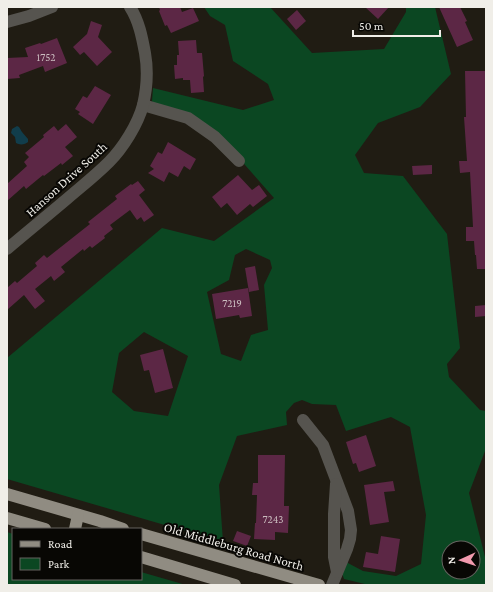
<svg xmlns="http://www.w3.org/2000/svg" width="493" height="592" font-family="'Crimson Pro',serif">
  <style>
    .green { fill: #0b4722; fill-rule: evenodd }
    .water { fill: #113d4b }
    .building { fill: #5c2745 }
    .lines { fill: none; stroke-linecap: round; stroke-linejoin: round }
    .minor { stroke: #56544f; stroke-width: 12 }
    .major { stroke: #908c82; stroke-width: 12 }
    .labels { text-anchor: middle; stroke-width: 4; stroke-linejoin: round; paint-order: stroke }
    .number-label { font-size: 11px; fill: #cbbcbf }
    .street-label { font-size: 13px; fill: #f0eee8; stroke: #080704 }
  </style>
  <rect width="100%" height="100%" fill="#201c13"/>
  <!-- green -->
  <g class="green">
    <path d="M204,7H270L312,53L384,49L406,12V7H435L451,74L420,107L378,123L355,155L364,173L403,176L447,234L460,348L447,364L449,377L480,410L486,411V451H485L469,493L486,561V583L485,585H369L344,579L342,573L346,562L363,571L396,576L421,564L426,515L410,427L391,417L346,431L336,405L312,404L302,400L294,403L286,412L287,425L237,436L219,485L223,542L7,479V358L162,228L214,241L274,198L216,132L155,106L152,101L153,88L243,110L274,100L268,84L233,61L225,25L210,16ZM246,249L270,260L272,268L264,285L268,330L251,335L241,361L221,354L207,292L229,280L235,255ZM144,332L188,356L168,416L134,411L112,392L119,353ZM449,548H473V572H449Z"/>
    <polygon points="7,532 13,534 13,579 141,579 141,572 186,585 7,585"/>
  </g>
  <!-- water -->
  <path class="water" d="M17,126L19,127L22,132L28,139V142C25,145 19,145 16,143L15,137L11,133L12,129Z"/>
  <!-- building -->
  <g class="building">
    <polygon points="159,7 180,7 182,12 193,8 199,21 171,33 167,25 165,26 159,11 160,10"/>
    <polygon points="365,7 389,7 378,19"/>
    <polygon points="439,7 460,7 467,21 465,22 473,40 457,47"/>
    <polygon points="297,10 306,21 296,30 287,19"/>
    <polygon points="91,21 102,25 98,37 112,52 97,66 84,52 80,55 73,47 87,34"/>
    <polygon points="57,38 67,63 45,72 43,66 19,75 20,78 7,79 7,58 28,57 25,48 40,43 41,44"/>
    <polygon points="196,40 197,53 202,53 204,76 203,77 204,92 191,93 190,80 183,80 183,78 175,79 174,65 177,65 177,55 179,55 178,41"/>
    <polygon points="465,71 486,71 486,269 477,269 476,255 475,255 474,241 466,241 466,227 473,227 470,172 460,173 459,161 467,161 464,117 466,117"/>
    <polygon points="95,86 111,95 93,124 78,114 80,112 75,109 83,96 87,98"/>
    <polygon points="66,124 77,137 65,147 73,156 62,165 61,163 44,176 43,175 26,189 24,186 7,201 7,184 27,166 24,162 29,157 25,153 44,137 43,135 54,126 58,131"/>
    <polygon points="168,142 196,159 190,170 184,166 178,177 169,172 164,182 148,173 154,169 150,166 158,152 162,154"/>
    <polygon points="432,165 432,174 413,175 412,166"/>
    <polygon points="238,175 252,190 259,185 267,196 253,207 250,204 237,215 227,203 221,208 212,197"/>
    <polygon points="138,181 145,190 139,195 154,215 144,222 141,217 137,220 130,210 110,225 113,229 104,236 105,238 92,248 90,246 84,251 83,249 61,267 65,272 54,281 51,276 35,289 45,301 35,309 24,295 7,310 7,288 15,281 17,283 37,266 35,263 44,255 47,258 90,224 88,222 117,199 115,196 131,184 132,185"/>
    <polygon points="255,266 259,290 249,292 245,268"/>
    <polygon points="248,288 252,316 240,318 239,315 216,319 212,294"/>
    <polygon points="486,305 486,316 475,317 475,306"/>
    <polygon points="163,349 173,388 155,393 149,370 144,371 140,355"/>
    <polygon points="366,435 376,466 359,472 356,463 353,464 346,442"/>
    <polygon points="258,455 285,455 284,506 289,506 288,533 275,532 275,540 254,539 255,523 256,523 257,495 252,495 253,483 258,483"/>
    <polygon points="393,481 395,491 384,492 389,522 370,525 364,485"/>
    <polygon points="237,531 251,536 247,546 233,541"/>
    <polygon points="381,536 400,539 395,572 363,567 366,552 378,554"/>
  </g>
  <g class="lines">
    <!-- minor -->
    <g class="minor">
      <polyline points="7,22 29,16 52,7"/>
      <polyline points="143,105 188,118 215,137 239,161"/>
      <path d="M7,249C27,232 48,215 68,198C82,186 96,175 109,162C123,148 138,124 143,105C147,88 148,70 145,53C142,37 139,21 130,7"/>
      <polyline points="303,420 323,445 348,511 351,530 350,539 347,549 332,585"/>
      <polyline points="336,484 334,514 334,557 337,572"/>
    </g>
    <!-- major -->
    <g class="major">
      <polyline points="7,494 100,521 123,529"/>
      <polyline points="7,518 45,529"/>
      <polyline points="75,529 78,515"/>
      <polyline points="141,534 319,585"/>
      <polyline points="141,557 235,585"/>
    </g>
  </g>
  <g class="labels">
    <!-- number labels -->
    <g class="number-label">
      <text x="46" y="61">1752</text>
      <text x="232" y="307">7219</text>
      <text x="273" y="523">7243</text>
    </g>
    <!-- street labels -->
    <g class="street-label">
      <text transform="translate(66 179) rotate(-42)" y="5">Hanson Drive South</text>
      <text transform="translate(234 546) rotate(16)" y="5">Old Middleburg Road North</text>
    </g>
  </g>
  <!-- border -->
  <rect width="493" height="592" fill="none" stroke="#f0eee8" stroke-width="16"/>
  <!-- legend -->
  <rect x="12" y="528" width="130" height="52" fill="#080704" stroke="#65635f"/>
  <rect x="20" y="541" width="20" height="6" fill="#908c82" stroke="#65635f"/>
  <text x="48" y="548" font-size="12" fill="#f0eee8">Road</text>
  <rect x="20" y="558" width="20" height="12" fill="#0b4722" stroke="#65635f"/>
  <text x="48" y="568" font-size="12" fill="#f0eee8">Park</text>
  <!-- north arrow -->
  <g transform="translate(461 560) rotate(267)"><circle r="19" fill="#080704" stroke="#65635f"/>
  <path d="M0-3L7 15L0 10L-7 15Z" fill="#f29aae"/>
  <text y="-6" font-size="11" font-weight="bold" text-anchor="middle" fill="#f0eee8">N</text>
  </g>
  <!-- scale -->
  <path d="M353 30v6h87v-6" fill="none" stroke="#f0eee8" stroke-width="2"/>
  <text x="359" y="30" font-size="12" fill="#f0eee8" stroke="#080704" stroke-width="3" paint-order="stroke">50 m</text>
</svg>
